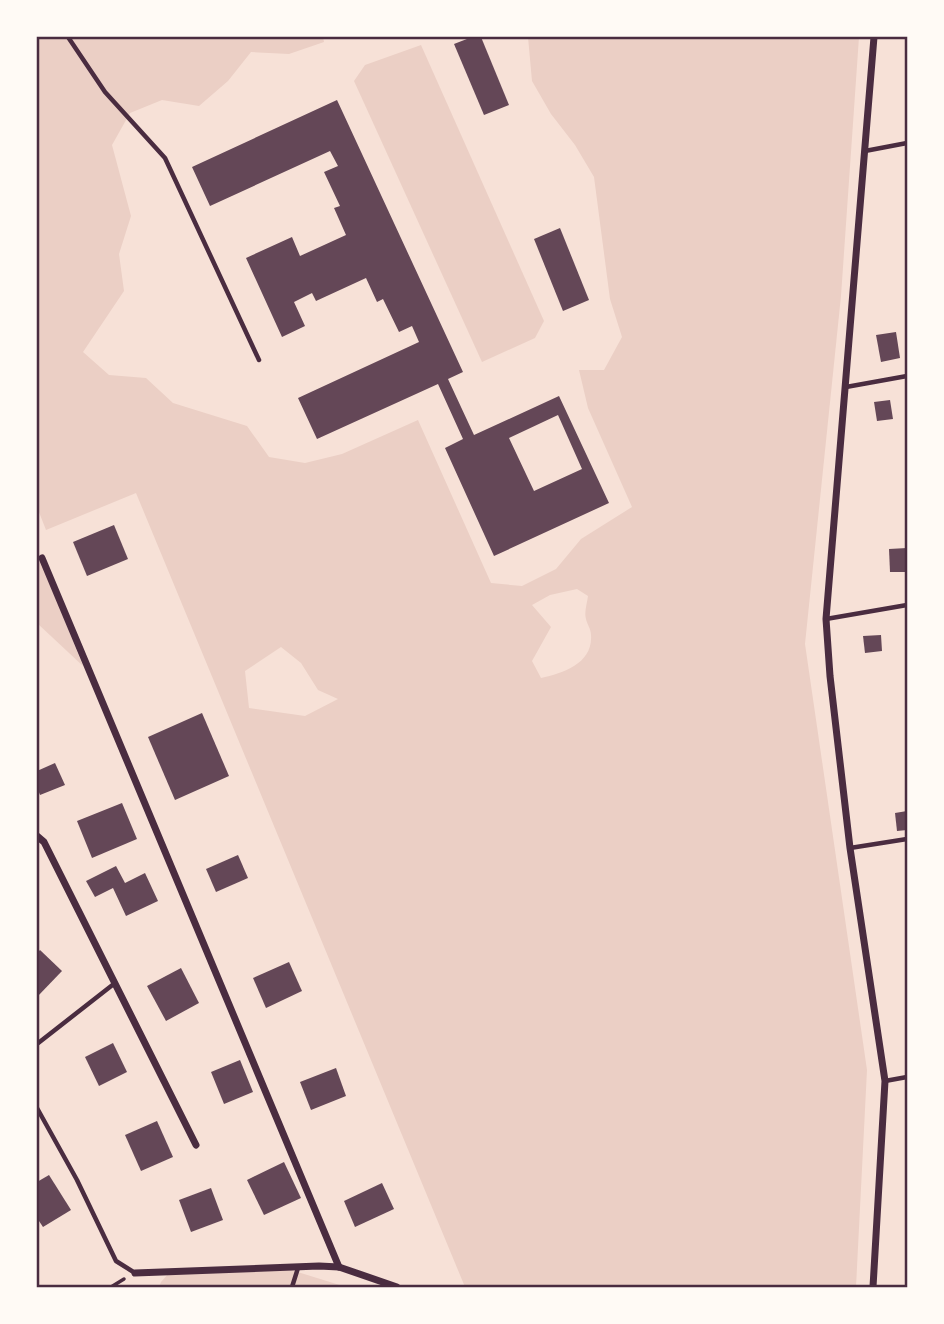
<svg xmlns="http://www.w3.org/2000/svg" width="944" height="1324" font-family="Mulish,sans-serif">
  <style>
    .green { fill: #ebcfc5; fill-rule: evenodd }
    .building { fill: #644757; fill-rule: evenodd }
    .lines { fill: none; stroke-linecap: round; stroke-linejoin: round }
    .path { stroke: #4a2c40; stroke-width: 3.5 }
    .service { stroke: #4a2c40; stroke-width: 4.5 }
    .minor { stroke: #4a2c40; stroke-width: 7 }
    .neatline { fill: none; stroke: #4a2c40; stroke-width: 2.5 }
  </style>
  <rect width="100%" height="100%" fill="#f7e1d7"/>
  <!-- green -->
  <g class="green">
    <path d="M37,37H323L324,42L289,54L251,52L228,81L199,106L162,100L130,113L112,145L131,216L119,254L124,291L83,352L109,375L146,378L173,403L247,426L269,457L305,463L342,454L418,420L491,583L522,586L556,569L581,539L632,507L588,408L579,370H604L622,337L610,299L594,177L575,145L551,114L532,81L528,37H859L841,296L805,644L867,1070L856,1287H465L136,493L46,530L37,507ZM577,589L588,596C587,604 584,612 586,619C587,624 591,629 591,635C593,663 564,673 541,678L532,661L551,627L532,605L550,595ZM281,647L301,663L318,690L338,699L305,716L249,708L245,671Z"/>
    <polygon points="421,45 544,321 535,338 482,362 354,81 365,65"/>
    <polygon points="37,552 83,666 37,623"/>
    <polygon points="288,1269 346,1287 159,1287 161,1282 169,1273"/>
  </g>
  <!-- building -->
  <g class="building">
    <polygon points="472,37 481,37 509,105 484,115 454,44"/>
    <path d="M337,100L463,372L448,379L474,435L559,396L609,503L494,556L445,448L463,439L438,384L317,439L298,398L419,342L412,326L399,332L383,299L377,302L366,278L316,301L312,293L294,302L305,326L282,337L246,258L292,237L300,256L346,235L334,208L340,206L324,172L338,166L330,151L210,206L192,167ZM558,415L582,469L534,491L509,438Z"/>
    <polygon points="560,228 589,300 563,311 534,239"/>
    <polygon points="896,332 900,358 881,362 876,335"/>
    <polygon points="890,400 893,419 877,421 874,402"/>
    <polygon points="114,525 128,559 87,576 73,542"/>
    <polygon points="907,548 907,572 890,572 889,549"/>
    <polygon points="881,635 882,651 865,653 863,636"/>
    <polygon points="202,713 229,776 175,800 148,737"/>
    <polygon points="55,763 65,785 40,795 37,787 37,771"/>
    <polygon points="122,803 137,839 92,858 77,821"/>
    <polygon points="907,811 907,830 897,831 895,813"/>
    <polygon points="238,855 248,878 216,892 206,869"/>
    <polygon points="116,866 125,883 145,873 158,901 126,916 113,888 95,897 86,881"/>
    <polygon points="40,950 62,971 37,997 37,953"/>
    <polygon points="289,962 302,991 266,1008 253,978"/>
    <polygon points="181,968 199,1003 166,1021 147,986"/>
    <polygon points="113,1043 127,1072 99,1086 85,1057"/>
    <polygon points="240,1060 253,1092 224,1104 211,1072"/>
    <polygon points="336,1068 346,1096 311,1110 300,1082"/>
    <polygon points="157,1121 173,1157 141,1171 125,1135"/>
    <polygon points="284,1162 301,1198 264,1215 247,1180"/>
    <polygon points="49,1175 71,1210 43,1227 37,1218 37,1182"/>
    <polygon points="382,1183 394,1209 355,1227 344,1201"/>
    <polygon points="211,1188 223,1220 191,1232 179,1200"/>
  </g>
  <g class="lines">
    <!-- path -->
    <polyline class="path" points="111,1287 124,1279"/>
    <!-- service -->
    <g class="service">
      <polyline points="68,37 105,92 165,158 259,360"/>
      <polyline points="865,151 907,143"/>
      <polyline points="846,387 907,376"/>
      <polyline points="826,619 907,605"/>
      <polyline points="850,848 907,839"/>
      <polyline points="37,1044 115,983"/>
      <polyline points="885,1081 907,1077"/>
      <polyline points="37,1108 77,1180 116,1261 135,1273"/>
      <polyline points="292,1287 298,1268"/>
    </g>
    <!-- minor -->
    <g class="minor">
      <polyline points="42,558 339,1267"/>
      <polyline points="37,836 44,842 196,1145"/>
      <polyline points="135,1273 319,1266 339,1267 397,1287"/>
      <polyline points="873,1287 885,1081 850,848 830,676 826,619 874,37"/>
    </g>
  </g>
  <!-- border -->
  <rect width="944" height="1324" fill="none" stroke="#fffaf5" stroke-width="77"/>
  <rect x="38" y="38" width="868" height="1248" class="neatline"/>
</svg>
